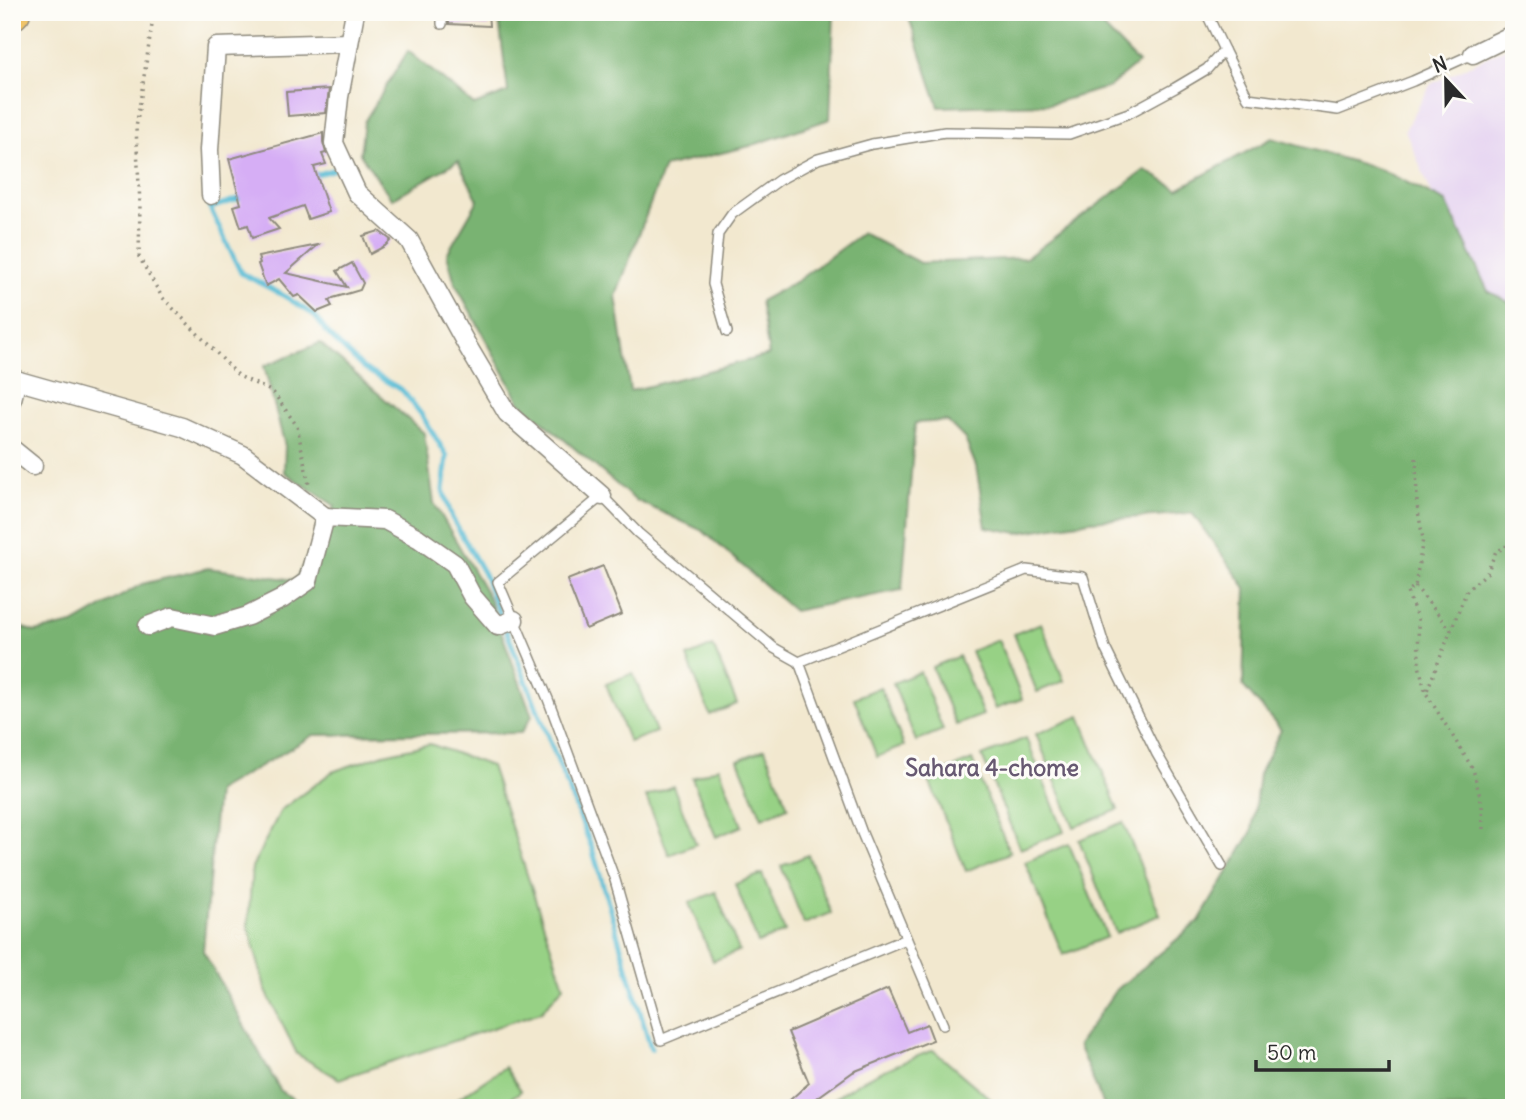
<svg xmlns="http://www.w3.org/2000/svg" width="1526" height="1120" font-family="Delius,sans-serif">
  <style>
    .built { fill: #e5d3f1 }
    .green { fill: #97d185; stroke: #617e58; stroke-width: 2 }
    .forest { fill: #79b372; stroke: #526f4e; stroke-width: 2 }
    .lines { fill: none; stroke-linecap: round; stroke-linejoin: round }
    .stream { stroke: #56bbd4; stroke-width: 5 }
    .building { fill: #d6aef5 }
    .lane-casing { stroke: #8e8a7d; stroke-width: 12 }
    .street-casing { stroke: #8e8a7d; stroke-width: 21 }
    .highway-casing { stroke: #8e8a7d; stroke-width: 35 }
    .path { stroke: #8e8a7d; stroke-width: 3.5; stroke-dasharray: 2 5; stroke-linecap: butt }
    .lane { stroke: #fff; stroke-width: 9 }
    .street { stroke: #fff; stroke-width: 18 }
    .highway { stroke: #f0c469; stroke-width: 32 }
    .labels { text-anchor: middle; stroke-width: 6; stroke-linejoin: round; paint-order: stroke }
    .neighbourhood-label { font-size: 23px; font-weight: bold; fill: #675972; stroke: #fdfcf7 }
  </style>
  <rect width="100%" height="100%" fill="#fdfcf7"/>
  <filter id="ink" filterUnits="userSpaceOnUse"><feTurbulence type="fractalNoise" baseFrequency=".0143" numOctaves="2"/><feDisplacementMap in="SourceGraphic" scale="14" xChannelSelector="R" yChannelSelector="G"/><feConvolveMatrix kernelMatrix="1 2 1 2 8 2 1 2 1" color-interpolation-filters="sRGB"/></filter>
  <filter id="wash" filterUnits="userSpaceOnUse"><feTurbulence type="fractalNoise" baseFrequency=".00686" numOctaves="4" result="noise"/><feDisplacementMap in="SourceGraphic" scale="28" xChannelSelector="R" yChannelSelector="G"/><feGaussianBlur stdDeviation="1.57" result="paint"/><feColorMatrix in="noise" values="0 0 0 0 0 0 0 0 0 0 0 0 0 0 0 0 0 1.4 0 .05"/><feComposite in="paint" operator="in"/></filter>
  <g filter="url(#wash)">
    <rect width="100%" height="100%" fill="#f2e8cf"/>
    <!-- built -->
    <polygon class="built" points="1514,44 1514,308 1469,282 1405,130 1431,84"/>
    <!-- green -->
    <g class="green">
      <polygon points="1041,623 1064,681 1037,692 1014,634"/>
      <polygon points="998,640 1022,699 995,709 971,651"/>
      <polygon points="713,646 737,704 710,715 687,657"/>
      <polygon points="959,656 983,715 956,725 932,667"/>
      <polygon points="920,672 943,730 916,741 893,683"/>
      <polygon points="633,673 656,732 629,742 606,684"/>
      <polygon points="880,687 904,746 877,757 854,698"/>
      <polygon points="1080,716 1118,810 1074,827 1036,734"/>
      <polygon points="1026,738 1064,832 1020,849 982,756"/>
      <polygon points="430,744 491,766 564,986 541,1012 339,1079 297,1054 266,991 248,926 252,867 281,810 332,772 384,754"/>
      <polygon points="765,749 788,807 762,818 738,760"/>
      <polygon points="972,760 1010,853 966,871 928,778"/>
      <polygon points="719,767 742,826 716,837 692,778"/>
      <polygon points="673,786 696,844 669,855 646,797"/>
      <polygon points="1123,822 1160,915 1116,933 1079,840"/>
      <polygon points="1069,844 1107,937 1063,955 1025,862"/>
      <polygon points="808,855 831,913 804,924 781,866"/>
      <polygon points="762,874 785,932 758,943 735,884"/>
      <polygon points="716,892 739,951 713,961 689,903"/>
      <path d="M933,1050L1001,1108H823C854,1080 896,1065 933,1050Z"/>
      <polygon points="505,1067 521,1091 497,1108 457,1108 453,1102"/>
    </g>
    <!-- forest -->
    <g class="forest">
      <polygon points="498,12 834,12 830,119 750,146 664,167 616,296 630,391 769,355 760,301 797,281 862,233 920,263 1026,258 1145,170 1178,189 1272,138 1382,170 1446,202 1488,291 1514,305 1514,1108 1105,1108 1078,1045 1115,991 1199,921 1252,831 1259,774 1281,730 1243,686 1246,588 1192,513 1090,521 1018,533 986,527 976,466 965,439 947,421 915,423 902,590 794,611 703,531 635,500 520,402 455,283 447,254 478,200 458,161 392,199 360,154 364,122 408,51 474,105 508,92"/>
      <polygon points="907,12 1089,12 1138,63 1109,87 1050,104 939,107"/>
      <polygon points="320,343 424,433 434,503 488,596 532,716 521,733 314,735 217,791 203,951 280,1090 307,1108 12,1108 12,827 16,821 12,805 12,624 35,632 73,624 142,584 208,568 295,580 335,506 284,472 285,446 264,366"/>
    </g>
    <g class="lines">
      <!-- stream -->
      <g class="stream">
        <polyline points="311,176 335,169"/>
        <polyline points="245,197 210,208 241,273 281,294 314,315 328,334 363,368 402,390 421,414 447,456 443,490 452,518 484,574 592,848 651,1049"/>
      </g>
    </g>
    <g id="blocks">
      <!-- building -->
      <g class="building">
        <polygon points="449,12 488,12 489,26 449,24"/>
        <polygon points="329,89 326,113 288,116 286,92"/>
        <polygon points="323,133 323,142 326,153 322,154 326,164 314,167 329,212 308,219 303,206 269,218 279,229 252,238 248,225 241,227 234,206 241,204 229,159"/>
        <polygon points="379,231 391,240 385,246 370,254 363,236"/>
        <polygon points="318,245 286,273 347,287 337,271 352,263 363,283 360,290 333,298 329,301 332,306 317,312 299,295 294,297 279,279 266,286 258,264 260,263 258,257"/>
        <polygon points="603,566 622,614 586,629 567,580"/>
        <polygon points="888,989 907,1032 927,1024 933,1040 853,1072 803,1108 781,1108 809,1083 788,1032"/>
      </g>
    </g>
  </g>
  <g filter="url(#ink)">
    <use href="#blocks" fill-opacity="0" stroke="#8e8a7d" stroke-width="2"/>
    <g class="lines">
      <!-- lane casing -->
      <g class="lane-casing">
        <g id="lane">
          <polyline points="442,12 442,24"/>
          <polyline points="1224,50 1248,98 1338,110 1413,81 1473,54"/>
          <polyline points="727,332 713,284 718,234 732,214 779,180 818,159 872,144 945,132 1069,134 1129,113 1175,88 1207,69 1224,50 1206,12"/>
          <polyline points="799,662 1026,570 1083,577 1105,648 1157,754 1222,866"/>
          <polyline points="906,939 661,1040 615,880 548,699 498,582 602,496 638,533 774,648 799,662 862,833 943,1025"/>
        </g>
      </g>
      <!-- street casing -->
      <g class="street-casing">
        <g id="street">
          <polyline points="355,12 339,97 334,143 357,193 409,240 468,347 507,413 602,496"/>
          <polyline points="1473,54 1514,34"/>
          <polyline points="211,195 209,150 216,47 349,43"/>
          <polyline points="12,379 182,427 243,455 325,517"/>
          <polyline points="12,399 17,380"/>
          <polyline points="12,449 33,466"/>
          <polyline points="148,626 172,617 215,626 248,616 282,599 308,581 325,517 385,520 418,538 455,564 472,596 498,626 514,620"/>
        </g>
      </g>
      <!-- highway casing -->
      <g class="highway-casing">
        <polyline id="highway" points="12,14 14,12"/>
      </g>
      <!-- path -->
      <g class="path">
        <polyline points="154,12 136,128 140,204 139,257 162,297 239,376 273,392 297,426 309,485"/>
        <polyline points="1416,458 1417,505 1423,539 1415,586 1407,592 1418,620 1419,665 1425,691"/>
        <polyline points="1514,510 1512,510 1514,522"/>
        <polyline points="1415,586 1451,630"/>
        <polyline points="1483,829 1482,805 1473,769 1426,693 1467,590 1487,573 1496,551 1505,548 1514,531"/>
      </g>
      <!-- lane -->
      <use href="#lane" class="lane"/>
      <!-- street -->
      <use href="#street" class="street"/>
      <!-- highway -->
      <use href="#highway" class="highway"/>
    </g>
  </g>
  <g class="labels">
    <!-- neighbourhood labels -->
    <g class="neighbourhood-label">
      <text x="992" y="776">Sahara 4-chome</text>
    </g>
  </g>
  <!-- margin -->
  <rect width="1526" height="1120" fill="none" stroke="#fdfcf7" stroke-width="42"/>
  <!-- north arrow -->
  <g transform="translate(1446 80) rotate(338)" stroke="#fdfcf7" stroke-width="5" paint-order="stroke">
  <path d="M0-5L12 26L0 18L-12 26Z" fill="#2b2b2b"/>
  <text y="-10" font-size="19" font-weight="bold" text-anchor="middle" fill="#2b2b2b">N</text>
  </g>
  <!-- scale -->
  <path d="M1256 1060v10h133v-10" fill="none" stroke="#2b2b2b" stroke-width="3.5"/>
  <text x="1267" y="1060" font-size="21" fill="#2b2b2b" stroke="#fdfcf7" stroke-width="5" paint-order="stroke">50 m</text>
</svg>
